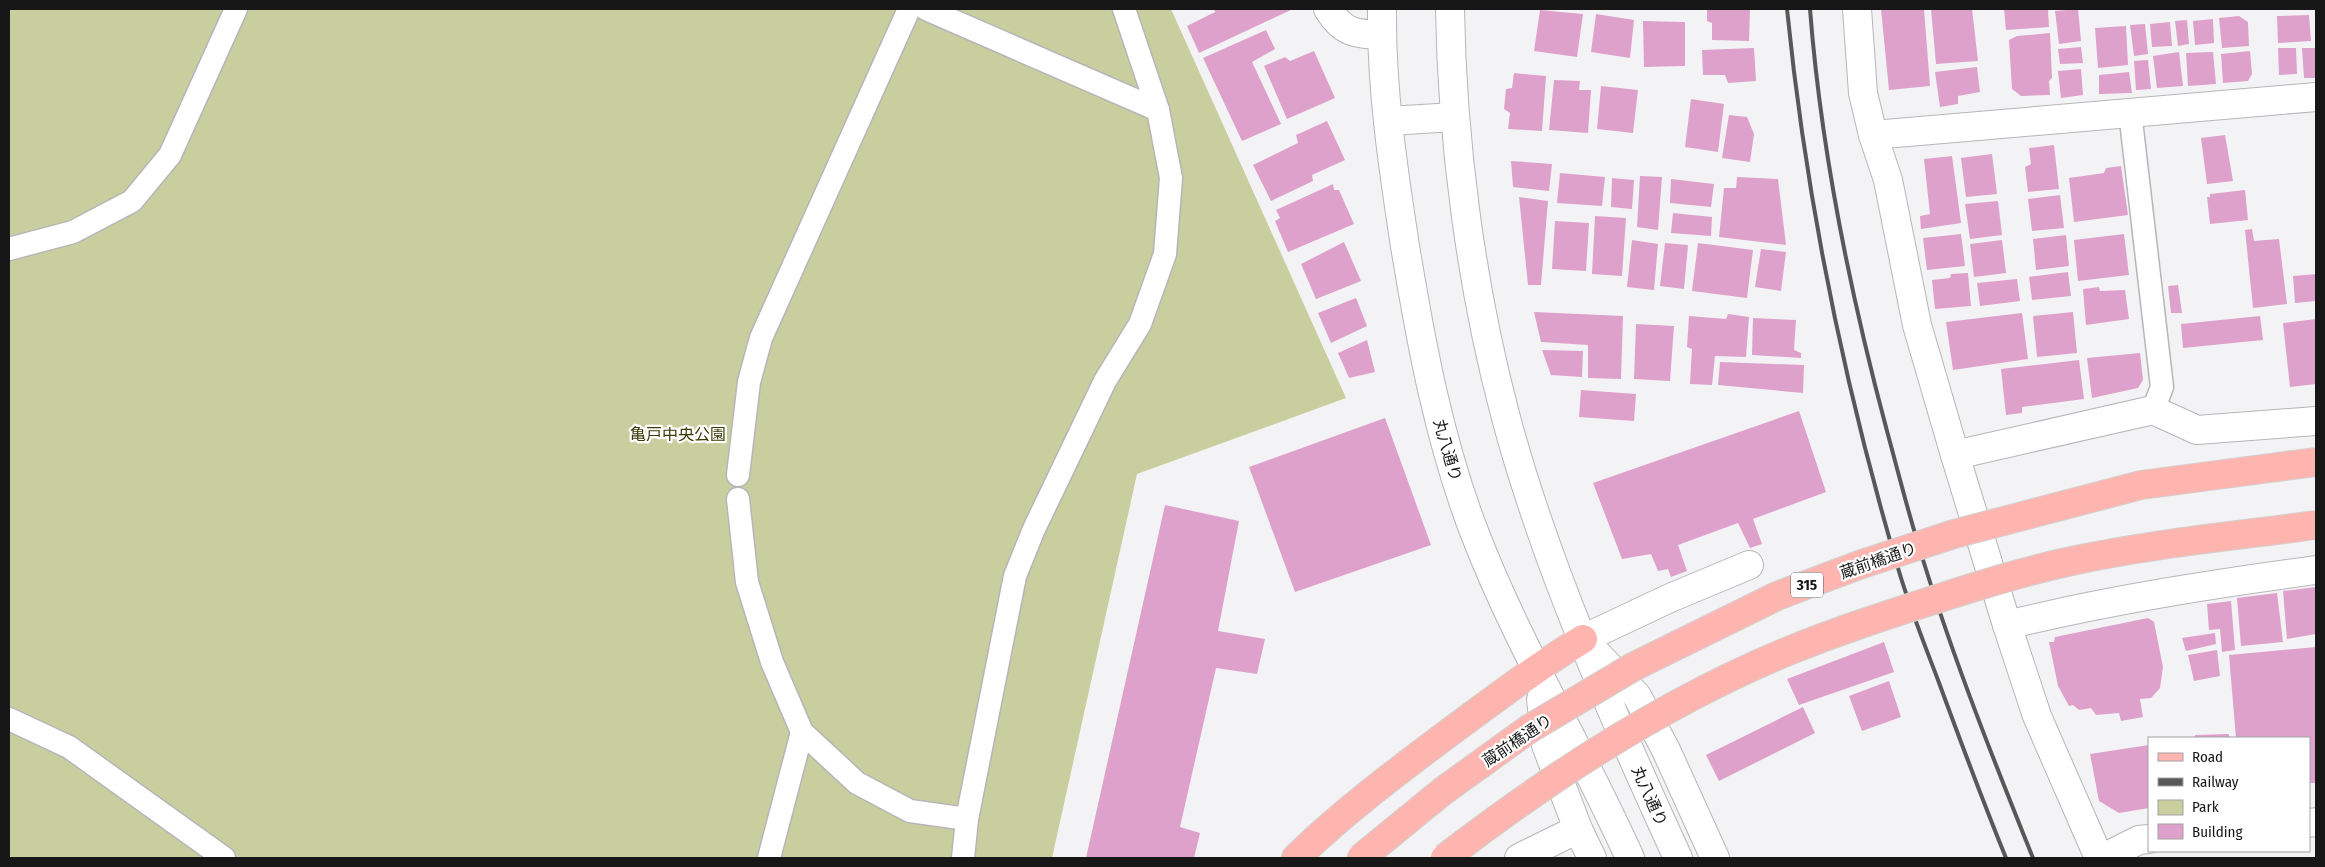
<svg xmlns="http://www.w3.org/2000/svg" width="2325" height="867" font-family="'Fira Sans Condensed','Noto Sans JP',sans-serif">
  <style>
    .green { fill: #c9ce9f }
    .building { fill: #dea1cb }
    .lines { fill: none; stroke-linecap: round; stroke-linejoin: round }
    .service-casing { stroke: #b6b6b8; stroke-width: 25 }
    .minor-casing { stroke: #b6b6b8; stroke-width: 30 }
    .secondary-casing { stroke: #b6b6b8; stroke-width: 30 }
    .primary-casing { stroke: #d1d1d1; stroke-width: 30 }
    .service { stroke: #fff; stroke-width: 22 }
    .minor { stroke: #fff; stroke-width: 28 }
    .secondary { stroke: #fff; stroke-width: 28 }
    .primary { stroke: #feb5b0; stroke-width: 28 }
    .rail { stroke: #585859; stroke-width: 4 }
    .primary-bridge-casing { stroke: #d1d1d1; stroke-width: 30; stroke-linecap: butt }
    .primary-bridge { stroke: #feb5b0; stroke-width: 28 }
    .labels { text-anchor: middle; stroke-width: 4.5; stroke-linejoin: round; paint-order: stroke }
    .shield { fill: #fff; stroke: #5d5d5d; stroke-width: 1 }
    .shield-label { font-size: 15px; font-weight: bold; fill: #171718 }
    .park-label { font-size: 16px; fill: #393c05; stroke: #fff }
    .street-label { font-size: 16px; fill: #171718; stroke: #fff }
  </style>
  <rect width="100%" height="100%" fill="#f3f3f5"/>
  <!-- green -->
  <polygon class="green" points="9,9 1171,9 1346,398 1137,474 1052,858 9,858"/>
  <!-- building -->
  <g class="building">
    <polygon points="1214,9 1293,9 1199,53 1187,26 1215,12"/>
    <polygon points="1707,9 1750,9 1749,41 1712,40 1712,23 1707,21"/>
    <polygon points="1881,9 1924,9 1930,86 1889,90"/>
    <polygon points="1931,9 1972,9 1978,61 1936,64"/>
    <polygon points="2004,9 2048,9 2049,27 2006,30"/>
    <polygon points="2078,9 2081,41 2059,44 2055,11"/>
    <polygon points="1540,10 1583,14 1577,57 1534,51"/>
    <polygon points="1596,14 1634,20 1630,58 1591,52"/>
    <polygon points="2309,15 2311,41 2278,43 2277,16"/>
    <polygon points="2239,16 2248,22 2249,46 2222,48 2219,18"/>
    <polygon points="2213,19 2214,43 2195,45 2193,21"/>
    <polygon points="2187,20 2189,44 2178,46 2175,21"/>
    <polygon points="1643,21 1685,22 1685,66 1644,67"/>
    <polygon points="2170,22 2172,46 2152,47 2150,24"/>
    <polygon points="2145,24 2148,54 2134,56 2130,25"/>
    <polygon points="2126,26 2128,65 2098,68 2095,28"/>
    <polygon points="1266,30 1275,49 1252,62 1281,124 1242,141 1203,58"/>
    <polygon points="2050,33 2052,78 2049,81 2050,95 2021,96 2012,89 2009,40 2017,36"/>
    <polygon points="2081,47 2083,63 2060,64 2058,49"/>
    <polygon points="1754,48 1756,81 1728,83 1725,75 1703,75 1702,50"/>
    <polygon points="2278,48 2296,48 2297,74 2279,75"/>
    <polygon points="2302,48 2316,48 2316,78 2304,78"/>
    <polygon points="1314,51 1335,98 1287,119 1264,66 1285,57 1290,61"/>
    <polygon points="2250,51 2252,74 2248,81 2223,83 2221,54"/>
    <polygon points="2179,52 2183,86 2157,88 2153,56"/>
    <polygon points="2213,52 2216,84 2188,86 2186,53"/>
    <polygon points="2148,60 2151,89 2136,90 2134,61"/>
    <polygon points="1977,67 1980,92 1958,96 1958,104 1940,107 1935,72"/>
    <polygon points="2081,69 2083,95 2061,98 2058,71"/>
    <polygon points="2129,72 2132,93 2099,94 2099,75"/>
    <polygon points="1514,73 1546,76 1542,131 1508,129 1510,113 1504,109 1506,89 1512,88"/>
    <polygon points="1554,80 1580,81 1579,90 1591,90 1588,133 1549,130"/>
    <polygon points="1601,86 1638,90 1633,133 1597,129"/>
    <polygon points="1691,99 1724,104 1718,152 1685,147"/>
    <polygon points="1729,115 1747,117 1754,134 1750,162 1722,158"/>
    <polygon points="1327,121 1345,160 1312,175 1313,181 1271,201 1253,165 1298,143 1296,135"/>
    <polygon points="2225,135 2233,181 2207,184 2201,138"/>
    <polygon points="2054,145 2059,189 2028,192 2025,167 2031,164 2029,148"/>
    <polygon points="1992,154 1997,194 1966,197 1961,158"/>
    <polygon points="1952,156 1961,223 1921,229 1920,216 1930,214 1924,159"/>
    <polygon points="1511,161 1552,164 1549,191 1513,187"/>
    <polygon points="2121,166 2128,215 2074,222 2069,178 2104,173 2106,168"/>
    <polygon points="1560,173 1605,177 1602,206 1557,203"/>
    <polygon points="1640,176 1662,177 1658,230 1637,227"/>
    <polygon points="1737,177 1778,179 1786,245 1719,237 1724,188 1736,188"/>
    <polygon points="1612,178 1634,180 1632,209 1611,207"/>
    <polygon points="1671,179 1714,184 1711,207 1670,203"/>
    <polygon points="1333,184 1334,190 1339,190 1354,224 1288,252 1275,221 1280,218 1276,210"/>
    <polygon points="2245,190 2248,220 2210,224 2207,197 2210,197 2210,194"/>
    <polygon points="2060,195 2064,228 2032,231 2028,199"/>
    <polygon points="1519,197 1548,201 1541,285 1528,285"/>
    <polygon points="1998,201 2002,235 1970,239 1965,204"/>
    <polygon points="1673,213 1712,217 1711,236 1671,233"/>
    <polygon points="1595,216 1626,218 1622,276 1592,274"/>
    <polygon points="1555,221 1589,223 1586,271 1552,269"/>
    <polygon points="2252,229 2254,241 2279,239 2287,304 2253,308 2245,230"/>
    <polygon points="1961,234 1965,266 1927,270 1923,238"/>
    <polygon points="2124,234 2129,275 2078,281 2074,240"/>
    <polygon points="2066,235 2069,266 2036,270 2033,239"/>
    <polygon points="1632,240 1658,244 1654,290 1627,287"/>
    <polygon points="2002,240 2006,273 1974,277 1970,244"/>
    <polygon points="1344,242 1361,281 1316,299 1301,264"/>
    <polygon points="1665,243 1688,245 1684,289 1660,286"/>
    <polygon points="1698,243 1753,250 1747,298 1692,291"/>
    <polygon points="1761,249 1786,252 1781,291 1755,287"/>
    <polygon points="2068,272 2071,296 2032,300 2029,277"/>
    <polygon points="1968,273 1971,306 1935,309 1932,280 1950,278 1951,274"/>
    <polygon points="2316,274 2316,301 2295,303 2293,276"/>
    <polygon points="2017,279 2020,301 1980,306 1977,283"/>
    <polygon points="2178,285 2182,313 2171,313 2168,286"/>
    <polygon points="2099,287 2100,291 2125,290 2129,319 2086,325 2083,289"/>
    <polygon points="1356,298 1367,326 1331,343 1318,313"/>
    <polygon points="1534,312 1623,316 1621,379 1588,378 1588,345 1541,342"/>
    <polygon points="2073,312 2077,353 2037,357 2033,316"/>
    <polygon points="2022,313 2028,359 1953,370 1946,322"/>
    <polygon points="1728,314 1749,317 1746,357 1715,356 1712,385 1690,384 1692,349 1687,347 1689,316 1726,319"/>
    <polygon points="2260,316 2263,340 2183,348 2181,324"/>
    <polygon points="1753,318 1796,320 1794,350 1801,353 1801,358 1752,355"/>
    <polygon points="2316,319 2316,384 2290,387 2283,323"/>
    <polygon points="1636,324 1674,326 1670,381 1634,379"/>
    <polygon points="1367,340 1375,372 1349,378 1338,353"/>
    <polygon points="1542,350 1583,351 1582,377 1551,375"/>
    <polygon points="2140,353 2143,380 2138,388 2092,398 2087,358"/>
    <polygon points="2079,360 2084,399 2022,407 2022,413 2006,415 2001,369"/>
    <polygon points="1720,362 1804,365 1803,393 1718,385"/>
    <polygon points="1581,390 1636,394 1634,421 1579,417"/>
    <polygon points="1799,411 1826,492 1753,519 1762,544 1750,548 1738,523 1678,545 1687,571 1671,577 1668,569 1658,571 1651,554 1622,559 1593,483"/>
    <polygon points="1385,418 1431,545 1295,592 1249,467"/>
    <polygon points="1165,505 1239,521 1218,631 1265,639 1257,674 1216,668 1180,827 1200,833 1194,858 1086,858"/>
    <polygon points="2316,587 2316,634 2287,639 2283,591"/>
    <polygon points="2277,593 2283,642 2241,646 2237,598"/>
    <polygon points="2231,601 2235,650 2222,652 2220,629 2209,630 2207,604"/>
    <polygon points="2148,618 2154,622 2163,667 2160,688 2151,698 2140,699 2143,717 2121,721 2119,713 2096,715 2091,708 2079,710 2073,705 2069,706 2058,686 2049,642 2054,642 2055,637"/>
    <polygon points="2215,633 2216,644 2186,651 2182,638"/>
    <polygon points="1884,642 1894,672 1799,705 1787,679"/>
    <polygon points="2316,647 2316,783 2309,783 2309,738 2236,738 2229,655"/>
    <polygon points="2217,650 2220,676 2194,681 2188,655"/>
    <polygon points="1889,681 1901,717 1862,731 1849,696"/>
    <polygon points="1803,707 1815,733 1719,781 1706,755"/>
    <polygon points="2229,734 2229,738 2195,738 2195,735"/>
    <polygon points="2149,745 2149,808 2119,813 2099,801 2090,754"/>
  </g>
  <g class="lines">
    <!-- service casing -->
    <g class="service-casing">
      <g id="service">
        <polyline points="926,9 1158,110"/>
        <polyline points="2130,112 2162,387 2153,410"/>
        <polyline points="9,249 73,232 132,201 170,155 236,9"/>
        <polyline points="738,475 749,382 761,338 909,9"/>
        <polyline points="738,499 747,582 772,662 802,732 857,783 910,811 967,819"/>
        <polyline points="9,719 69,747 224,858"/>
        <polyline points="769,858 802,732"/>
        <polyline points="963,858 967,819 1015,576 1034,529 1105,381 1140,324 1165,254 1171,178 1158,110 1124,9"/>
      </g>
    </g>
    <!-- minor casing -->
    <g class="minor-casing">
      <g id="minor">
        <path d="M1328,9C1343,33 1355,34 1382,35"/>
        <polyline points="1857,9 1863,93 1873,135 1888,180 1917,325 1955,455 2153,410 2197,430 2316,421"/>
        <polyline points="1873,135 2316,97"/>
        <polyline points="1955,455 2007,625"/>
        <polyline points="1541,699 1546,745 1578,829 1592,858"/>
        <polyline points="2309,823 2316,822"/>
        <polyline points="1519,858 1578,829"/>
        <polyline points="1715,858 1666,750 1637,696 1583,639 1670,598 1749,565"/>
        <path d="M2099,858L2037,716L2007,625C2109,600 2212,584 2316,570"/>
        <polyline points="2103,858 2139,840 2149,839"/>
      </g>
    </g>
    <!-- secondary casing -->
    <g class="secondary-casing">
      <g id="secondary">
        <path d="M1382,9C1381,88 1393,168 1405,246C1421,343 1439,441 1475,534C1518,645 1581,749 1630,858"/>
        <path d="M1450,9C1452,141 1471,286 1505,414C1545,565 1613,716 1678,858"/>
        <polyline points="1388,121 1455,117"/>
      </g>
    </g>
    <!-- primary casing -->
    <g class="primary-casing">
      <path id="primary" d="M1296,858C1342,813 1394,774 1446,735C1491,702 1535,668 1583,639"/>
    </g>
    <!-- service -->
    <use href="#service" class="service"/>
    <!-- minor -->
    <use href="#minor" class="minor"/>
    <!-- secondary -->
    <use href="#secondary" class="secondary"/>
    <!-- primary -->
    <use href="#primary" class="primary"/>
    <!-- rail -->
    <g class="rail">
      <path d="M1787,9C1806,198 1844,385 1898,568C1909,606 1924,643 1938,680C1960,740 1982,799 2006,858"/>
      <path d="M1810,9C1821,151 1850,293 1887,431C1899,475 1910,520 1924,563C1955,663 1994,761 2033,858"/>
    </g>
    <!-- primary-bridge casing -->
    <g class="primary-bridge-casing">
      <g id="primary-bridge">
        <polyline points="1361,858 1443,791 1529,729 1633,667 1777,596 1859,565 1954,534 2141,485 2316,462"/>
        <path d="M1445,858C1550,777 1663,703 1786,652C1837,631 1890,614 1943,597C1984,584 2025,571 2067,562C2149,544 2233,536 2316,525"/>
      </g>
    </g>
    <!-- primary-bridge -->
    <use href="#primary-bridge" class="primary-bridge"/>
  </g>
  <g class="labels">
    <!-- shield labels -->
    <rect class="shield" x="1791" y="572.5" width="32" height="25" rx="4"/>
    <g class="shield-label">
      <text x="1807" y="590">315</text>
    </g>
    <!-- park labels -->
    <g class="park-label">
      <text x="678" y="440">亀戸中央公園</text>
    </g>
    <!-- street labels -->
    <g class="street-label">
      <text transform="translate(1448 450) rotate(74)" y="6">丸八通り</text>
      <text transform="translate(1878 560) rotate(-19)" y="6">蔵前橋通り</text>
      <text transform="translate(1517 740) rotate(-34)" y="6">蔵前橋通り</text>
      <text transform="translate(1650 796) rotate(66)" y="6">丸八通り</text>
    </g>
  </g>
  <!-- border -->
  <rect width="2325" height="867" fill="none" stroke="#171718" stroke-width="20"/>
  <!-- legend -->
  <rect x="2148" y="737" width="162" height="115" fill="#ffffff" stroke="#a2a2a3"/>
  <rect x="2158" y="753" width="25" height="8" fill="#feb5b0" stroke="#a2a2a3"/>
  <text x="2192" y="762" font-size="15" fill="#171718">Road</text>
  <rect x="2158" y="778" width="25" height="8" fill="#585859" stroke="#a2a2a3"/>
  <text x="2192" y="787" font-size="15" fill="#171718">Railway</text>
  <rect x="2158" y="800" width="25" height="15" fill="#c9ce9f" stroke="#a2a2a3"/>
  <text x="2192" y="812" font-size="15" fill="#171718">Park</text>
  <rect x="2158" y="824" width="25" height="15" fill="#dea1cb" stroke="#a2a2a3"/>
  <text x="2192" y="837" font-size="15" fill="#171718">Building</text>
</svg>
